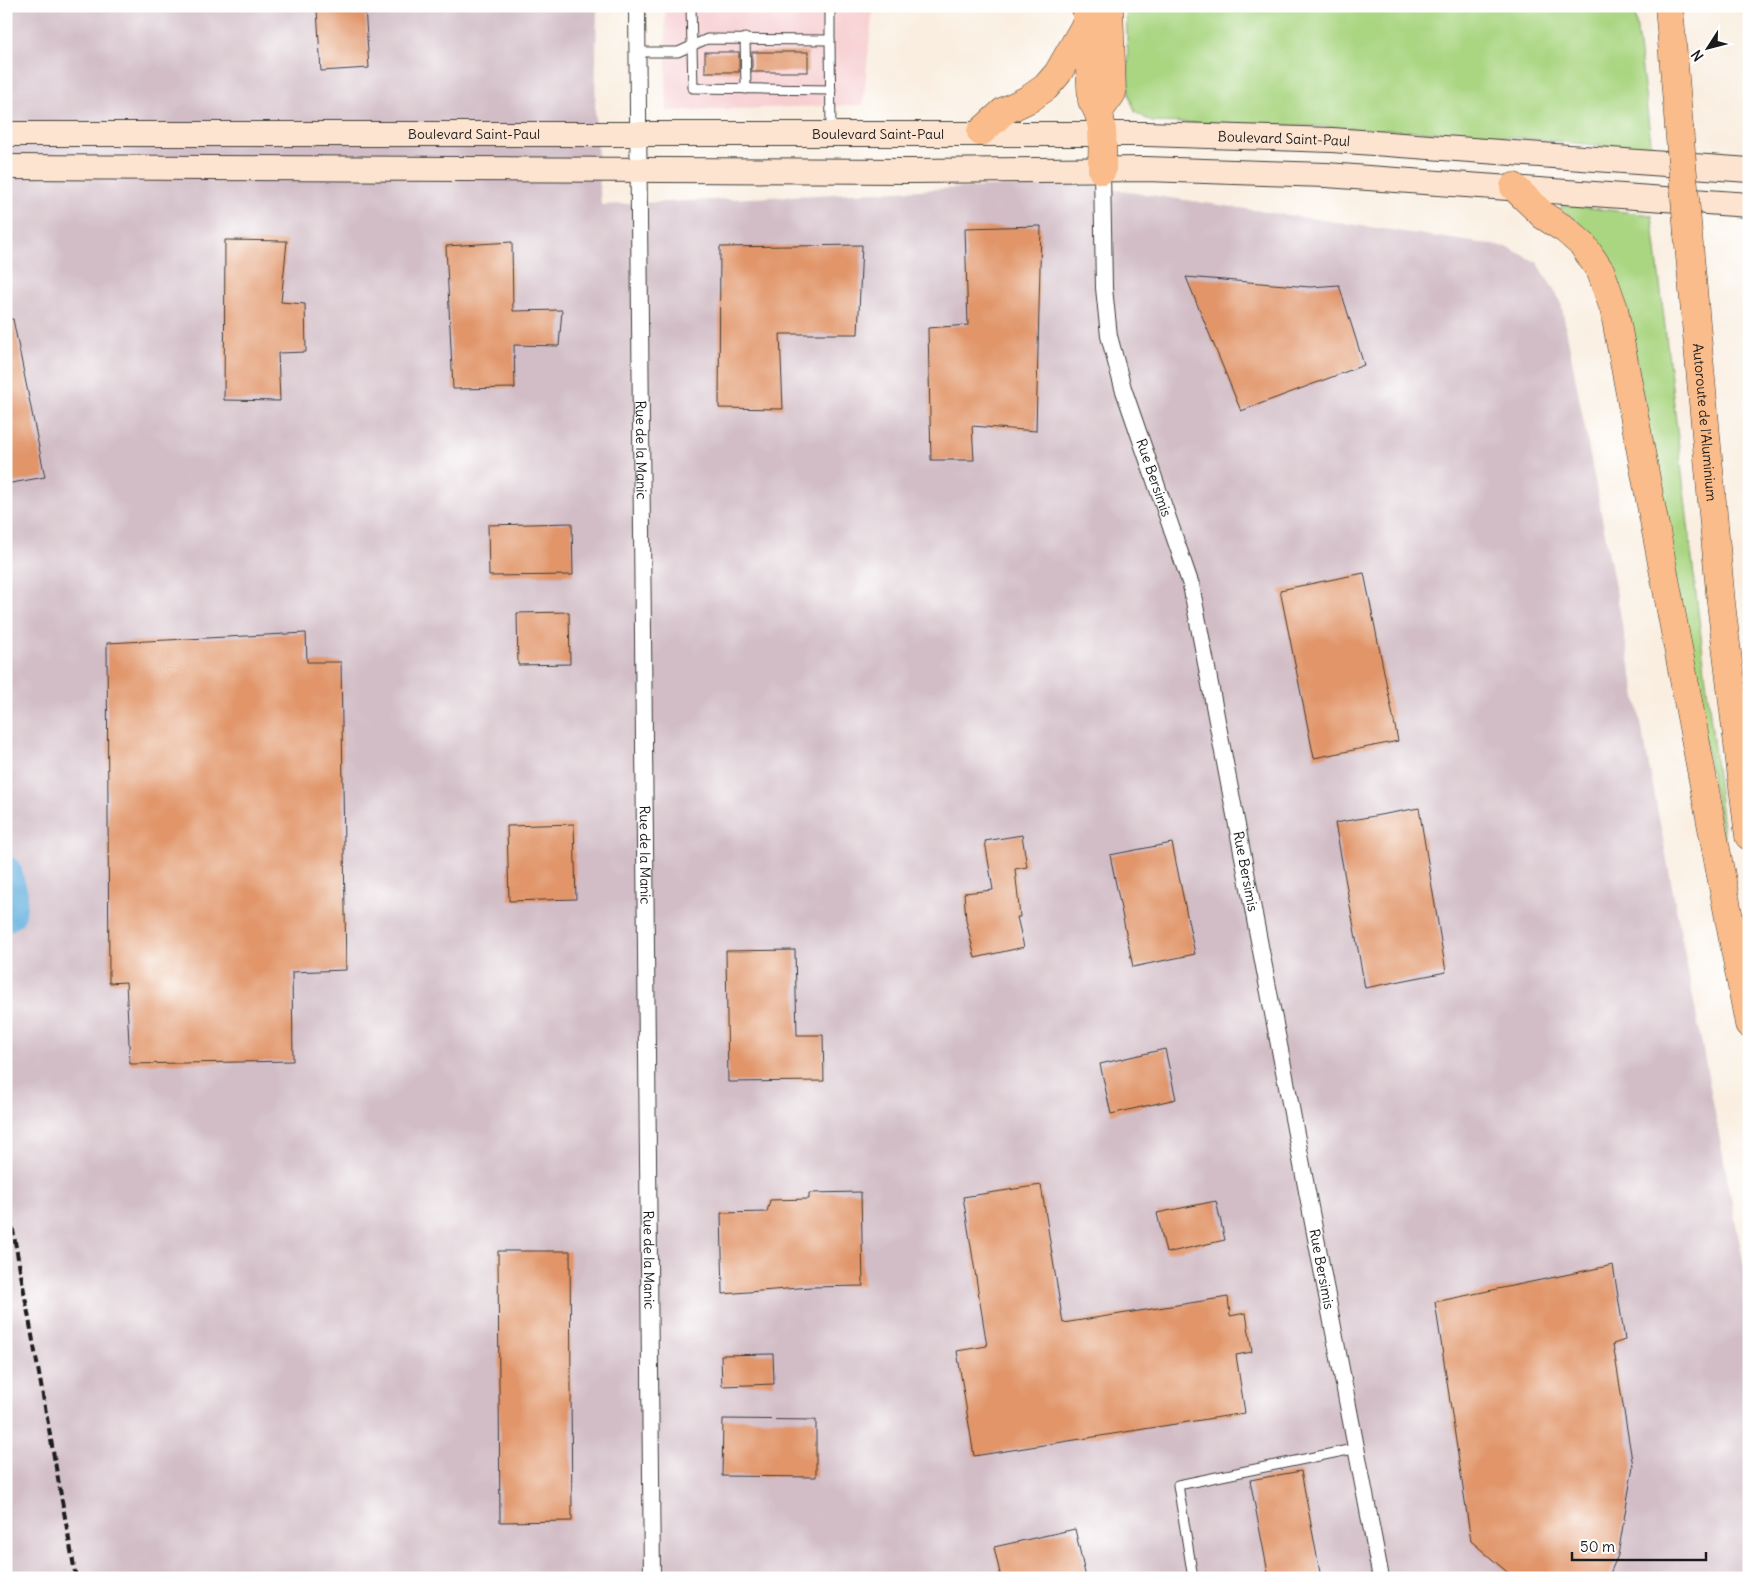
<svg xmlns="http://www.w3.org/2000/svg" width="1755" height="1584" font-family="Delius,sans-serif">
  <style>
    .built { fill: #f7cfd1 }
    .industrial { fill: #d2bdc6 }
    .green { fill: #aad682; stroke: #63794f }
    .lines { fill: none; stroke-linecap: round; stroke-linejoin: round }
    .river { stroke: #65b0de; stroke-width: 32 }
    .building { fill: #e19569 }
    .service-casing { stroke: #3d3c39; stroke-width: 11 }
    .minor-casing { stroke: #3d3c39; stroke-width: 18 }
    .secondary-casing { stroke: #3d3c39; stroke-width: 26 }
    .motorway-casing { stroke: #3d3c39; stroke-width: 29 }
    .service { stroke: #fff; stroke-width: 9 }
    .minor { stroke: #fff; stroke-width: 16 }
    .secondary { stroke: #fde4d0; stroke-width: 24 }
    .motorway { stroke: #f9bc8a; stroke-width: 28 }
    .rail { stroke: #1c1c1c; stroke-width: 4; stroke-dasharray: 8 4; stroke-linecap: butt }
    .motorway-bridge-casing { stroke: #3d3c39; stroke-width: 29; stroke-linecap: butt }
    .motorway-bridge { stroke: #f9bc8a; stroke-width: 28 }
    .labels { text-anchor: middle; stroke-width: 4; stroke-linejoin: round; paint-order: stroke }
    .street-label { font-size: 14px; fill: #1c1c1c; stroke: #fff }
  </style>
  <rect width="100%" height="100%" fill="#fff"/>
  <filter id="ink" filterUnits="userSpaceOnUse"><feTurbulence type="fractalNoise" baseFrequency=".02" numOctaves="2"/><feDisplacementMap in="SourceGraphic" scale="10" xChannelSelector="R" yChannelSelector="G"/><feConvolveMatrix kernelMatrix="1 2 1 2 8 2 1 2 1" color-interpolation-filters="sRGB"/></filter>
  <filter id="wash" filterUnits="userSpaceOnUse"><feTurbulence type="fractalNoise" baseFrequency=".0096" numOctaves="4" result="noise"/><feDisplacementMap in="SourceGraphic" scale="20" xChannelSelector="R" yChannelSelector="G"/><feGaussianBlur stdDeviation="1.12" result="paint"/><feColorMatrix in="noise" values="0 0 0 0 0 0 0 0 0 0 0 0 0 0 0 0 0 1.4 0 .05"/><feComposite in="paint" operator="in"/></filter>
  <g filter="url(#wash)">
    <rect width="100%" height="100%" fill="#f9eee0"/>
    <!-- built -->
    <polygon class="built" points="665,6 873,6 863,105 667,111"/>
    <!-- industrial -->
    <polygon class="industrial" points="6,6 597,6 595,114 601,205 1067,183 1507,247 1538,263 1561,302 1749,1292 1749,1578 6,1578"/>
    <!-- green -->
    <g class="green">
      <polygon points="1126,6 1634,6 1652,150 1487,135 1310,126 1152,122 1135,112 1129,95"/>
      <polygon points="1564,205 1652,215 1728,869 1627,308 1610,258 1593,236 1560,207"/>
    </g>
    <g class="lines">
      <!-- river -->
      <polyline class="river" points="6,872 12,895 10,913 6,916"/>
    </g>
    <g id="blocks">
      <!-- building -->
      <g class="building">
        <polygon points="365,7 369,68 321,71 317,10"/>
        <rect x="705" y="52" width="34" height="20"/>
        <rect x="752" y="52" width="56" height="20"/>
        <polygon points="1041,226 1036,431 972,426 974,460 931,460 928,328 968,325 965,228"/>
        <polygon points="225,240 287,241 281,302 305,304 306,352 278,353 280,401 224,400"/>
        <polygon points="512,242 513,311 562,310 559,346 514,345 515,388 453,389 446,246"/>
        <polygon points="862,245 858,334 780,334 783,409 719,408 720,247"/>
        <polygon points="1186,277 1310,287 1339,285 1364,365 1241,411"/>
        <polygon points="13,319 45,477 6,484 6,320"/>
        <polygon points="572,523 573,575 489,576 488,525"/>
        <polygon points="1364,573 1398,741 1314,758 1280,590"/>
        <polygon points="569,612 570,664 518,665 517,613"/>
        <polygon points="306,633 307,662 341,662 346,970 292,972 293,1061 130,1064 126,982 109,983 107,643"/>
        <polygon points="1419,808 1446,972 1365,988 1335,823"/>
        <polygon points="574,824 576,899 509,901 507,826"/>
        <polygon points="1022,835 1027,867 1015,869 1020,917 1017,917 1024,947 975,958 966,920 964,893 993,890 985,841"/>
        <polygon points="1172,843 1195,954 1133,967 1110,855"/>
        <polygon points="795,950 797,1035 823,1035 824,1081 728,1082 726,951"/>
        <polygon points="1165,1049 1176,1099 1111,1114 1100,1064"/>
        <polygon points="1041,1185 1063,1323 1228,1297 1230,1316 1246,1313 1252,1352 1236,1355 1245,1413 974,1456 957,1351 987,1346 963,1197"/>
        <polygon points="861,1192 863,1286 811,1287 723,1294 721,1213 767,1212 770,1200 809,1199 809,1193"/>
        <polygon points="1216,1201 1225,1240 1166,1253 1157,1213"/>
        <polygon points="498,1251 570,1251 572,1521 500,1522"/>
        <polygon points="1613,1265 1625,1340 1613,1344 1633,1466 1618,1555 1608,1578 1514,1578 1471,1541 1435,1302"/>
        <polygon points="773,1354 774,1384 722,1386 721,1355"/>
        <polygon points="723,1419 816,1420 816,1477 722,1476"/>
        <polygon points="1301,1471 1321,1578 1269,1578 1250,1480"/>
        <polygon points="1075,1529 1086,1578 1001,1578 994,1547"/>
      </g>
    </g>
  </g>
  <g filter="url(#ink)">
    <use href="#blocks" fill-opacity="0" stroke="#3d3c39" stroke-width="1"/>
    <g class="lines">
      <!-- service casing -->
      <g class="service-casing">
        <g id="service">
          <polyline points="691,6 693,88 831,90"/>
          <polyline points="830,6 830,40"/>
          <polyline points="745,38 746,89"/>
          <polyline points="637,52 678,52 707,39 830,40 831,133"/>
          <polyline points="1193,1578 1178,1485 1358,1448"/>
        </g>
      </g>
      <!-- minor casing -->
      <g class="minor-casing">
        <g id="minor">
          <path id="s1" d="M637,6L652,1578"/>
          <path id="s2" d="M1102,170L1104,288L1109,336L1123,388L1191,585L1381,1578"/>
        </g>
      </g>
      <!-- secondary casing -->
      <g class="secondary-casing">
        <g id="secondary">
          <path id="s3" d="M6,134H1147L1332,140L1749,170"/>
          <polyline points="6,167 911,171 1146,169 1326,175 1749,205"/>
        </g>
      </g>
      <!-- motorway casing -->
      <g class="motorway-casing">
        <g id="motorway">
          <path d="M1086,6L1092,101C1106,120 1102,146 1102,170"/>
          <polyline points="1669,6 1679,127"/>
          <polyline points="1099,111 1112,93 1109,6"/>
          <polyline points="981,132 1004,111 1029,99 1046,87 1058,73 1086,24"/>
          <polyline points="1514,187 1544,216 1566,230 1583,245 1601,272 1614,309 1749,1024"/>
          <path id="s4" d="M1688,234L1721,603L1749,836"/>
        </g>
      </g>
      <!-- service -->
      <use href="#service" class="service"/>
      <!-- minor -->
      <use href="#minor" class="minor"/>
      <!-- secondary -->
      <use href="#secondary" class="secondary"/>
      <!-- motorway -->
      <use href="#motorway" class="motorway"/>
      <!-- rail -->
      <polyline class="rail" points="6,1192 76,1578"/>
      <!-- motorway-bridge casing -->
      <g class="motorway-bridge-casing">
        <polyline id="motorway-bridge" points="1679,127 1688,234"/>
      </g>
      <!-- motorway-bridge -->
      <use href="#motorway-bridge" class="motorway-bridge"/>
    </g>
  </g>
  <g class="labels">
    <!-- street labels -->
    <g class="street-label">
      <text dy="5" stroke="none"><textPath href="#s3" startOffset="468">Boulevard Saint-Paul</textPath></text>
      <text dy="5" stroke="none"><textPath href="#s3" startOffset="872">Boulevard Saint-Paul</textPath></text>
      <text dy="5" stroke="none"><textPath href="#s3" startOffset="1278">Boulevard Saint-Paul</textPath></text>
      <text dy="5" stroke="none"><textPath href="#s4" startOffset="189">Autoroute de l'Aluminium</textPath></text>
      <text dy="5" stroke="none"><textPath href="#s1" startOffset="444">Rue de la Manic</textPath></text>
      <text dy="5" stroke="none"><textPath href="#s2" startOffset="315">Rue Bersimis</textPath></text>
      <text dy="5" stroke="none"><textPath href="#s1" startOffset="849">Rue de la Manic</textPath></text>
      <text dy="5" stroke="none"><textPath href="#s2" startOffset="720">Rue Bersimis</textPath></text>
      <text dy="5" stroke="none"><textPath href="#s1" startOffset="1254">Rue de la Manic</textPath></text>
      <text dy="5" stroke="none"><textPath href="#s2" startOffset="1125">Rue Bersimis</textPath></text>
    </g>
  </g>
  <!-- margin -->
  <rect width="1755" height="1584" fill="none" stroke="#fff" stroke-width="25"/>
  <!-- north arrow -->
  <g transform="translate(1708 48) rotate(234)" stroke="#ffffff" stroke-width="4" paint-order="stroke">
  <path d="M0-4L9 19L0 12L-9 19Z" fill="#1c1c1c"/>
  <text y="-8" font-size="14" font-weight="bold" text-anchor="middle" fill="#1c1c1c">N</text>
  </g>
  <!-- scale -->
  <path d="M1572 1552v8h134v-8" fill="none" stroke="#1c1c1c" stroke-width="2.5"/>
  <text x="1580" y="1552" font-size="15" fill="#1c1c1c" stroke="#ffffff" stroke-width="4" paint-order="stroke">50 m</text>
</svg>
